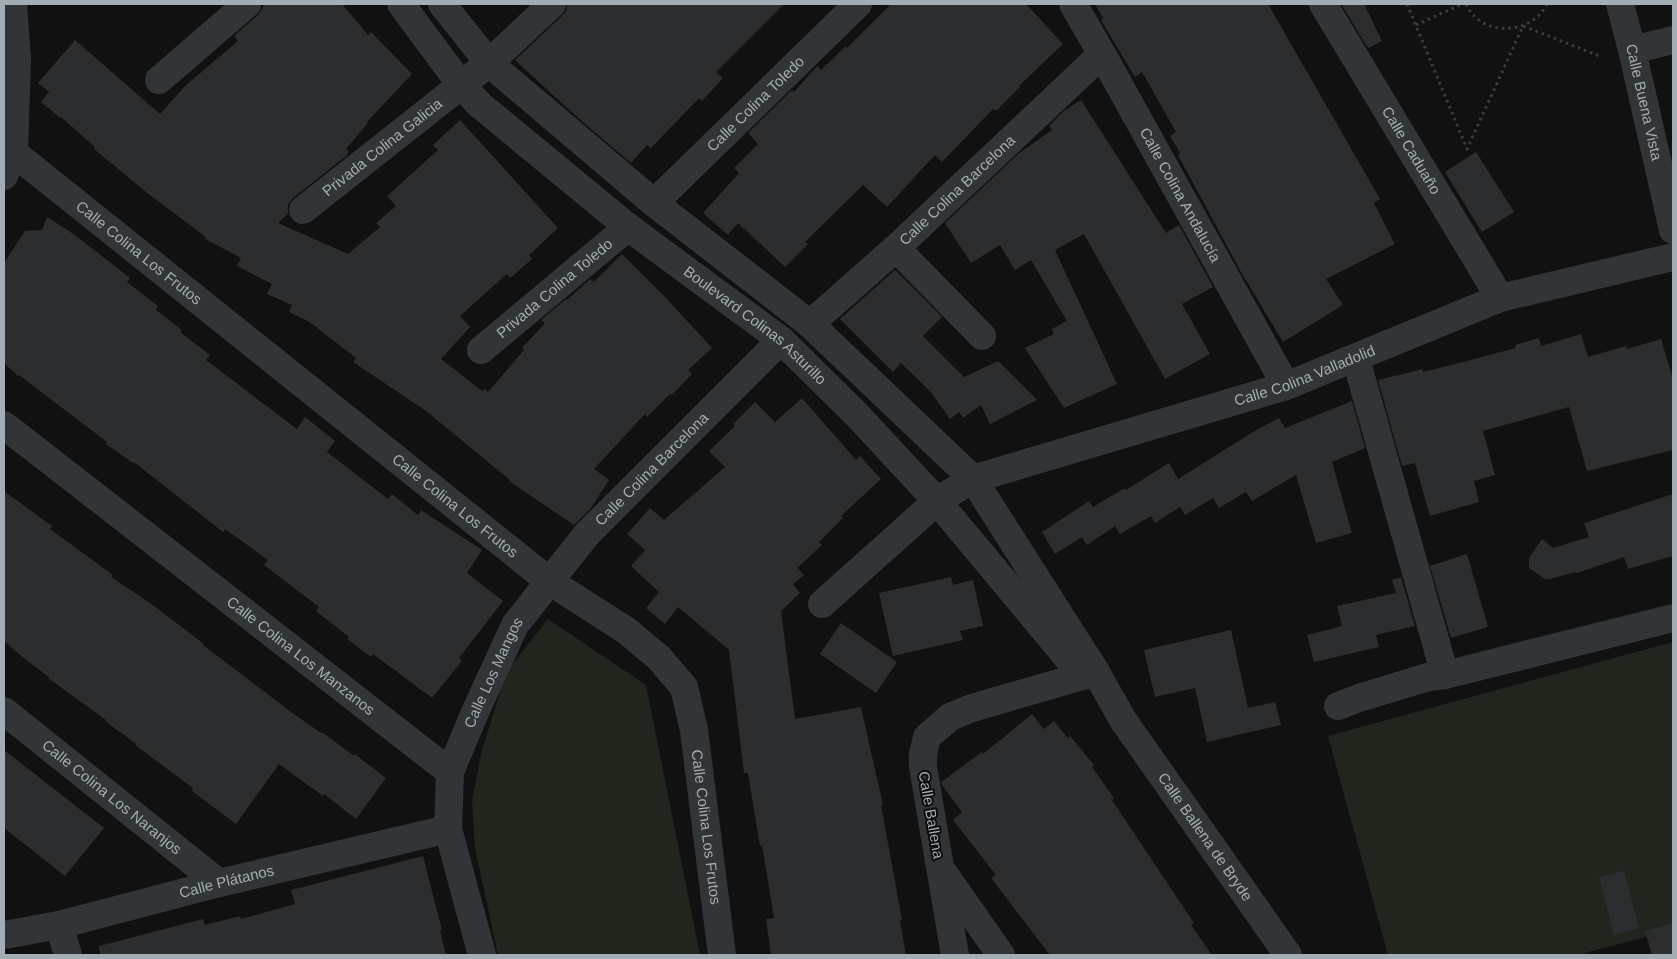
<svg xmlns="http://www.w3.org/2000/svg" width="1677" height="959" font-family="Helvetica,sans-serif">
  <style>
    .green { fill: #20251d }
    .building { fill: #2c2d2e }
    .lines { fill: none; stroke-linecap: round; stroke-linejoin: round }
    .path { stroke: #383c3e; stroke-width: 3; stroke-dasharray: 2.5 4; stroke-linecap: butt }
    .minor { stroke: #323537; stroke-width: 28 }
    .labels { text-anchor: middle; stroke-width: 4; stroke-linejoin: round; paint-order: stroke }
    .street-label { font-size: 15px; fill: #a2aeb3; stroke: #0c0c0d }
  </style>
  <rect width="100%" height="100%" fill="#111112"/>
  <!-- green -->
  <g class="green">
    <polygon points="548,619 646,685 700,955 498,955 475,848 472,801 482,750 507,671"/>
    <polygon points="1673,642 1673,930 1577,955 1388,955 1328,736"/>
  </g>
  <!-- building -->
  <g class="building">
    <polygon points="265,4 342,4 368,35 371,32 412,74 367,122 368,123 346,149 349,152 346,156 293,198 288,205 288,213 278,223 348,254 380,227 376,223 396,206 387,196 438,150 433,145 460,120 558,228 529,255 532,259 510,278 507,274 460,316 470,327 441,359 482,391 484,389 488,392 524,350 522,348 545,323 541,320 566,299 567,300 590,279 594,282 622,254 667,299 712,348 688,370 692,374 672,395 670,394 647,417 645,414 594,469 609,480 591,508 574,525 509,481 510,480 426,411 353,362 356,358 308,321 289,312 292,305 267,294 272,284 237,266 241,258 205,239 206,237 146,192 94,149 95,147 61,117 60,118 41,102 49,92 38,83 75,40 160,114 185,86 238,41 234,36 257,16"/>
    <polygon points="567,4 784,4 716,72 723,78 702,101 699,98 651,148 647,145 631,163 577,117 515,60 563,15 567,9"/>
    <polygon points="891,4 1026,4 1063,44 1019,86 1020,87 996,111 993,109 942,162 935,155 887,207 863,185 805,242 808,244 785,267 738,223 728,235 703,213 739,173 734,168 758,144 748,133 792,90 794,92 817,66 821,70 846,46 847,48"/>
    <polygon points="1095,4 1268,4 1380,199 1374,203 1395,244 1326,279 1343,305 1283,342 1241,272 1178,155 1180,153 1170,136 1176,132 1142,72 1135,77 1101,20 1103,18"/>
    <polygon points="1341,4 1364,4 1382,41 1368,48"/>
    <polygon points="1081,100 1166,233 1179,225 1213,287 1182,304 1210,354 1165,379 1084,234 1055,250 1117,384 1064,408 1025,348 1054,334 1052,329 1067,321 1031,260 1015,270 1000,245 971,263 945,223 1018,154 1052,130 1049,126 1064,111"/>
    <polygon points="1476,152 1514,212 1482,232 1445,172"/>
    <polygon points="47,217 75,235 130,278 127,282 158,306 156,310 182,330 180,332 210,355 206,360 297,429 305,417 335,441 327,452 388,499 392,494 418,515 421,510 482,550 467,573 503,601 459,658 462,661 432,698 373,654 371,657 347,639 349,637 316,611 319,607 264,565 268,560 225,529 223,532 134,462 133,463 106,444 107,442 19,375 18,376 4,363 4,263 25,231 42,230"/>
    <polygon points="895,270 942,317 923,336 964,377 998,361 1037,400 990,424 981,405 963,418 959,412 950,419 930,391 901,363 893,372 840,319"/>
    <polygon points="1581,334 1588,357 1626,346 1627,349 1661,339 1673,379 1673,450 1587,471 1569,407 1483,431 1495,475 1474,481 1479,502 1430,516 1415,463 1402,466 1378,380 1423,369 1423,372 1463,362 1516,348 1515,345 1539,338 1541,346"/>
    <polygon points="802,398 856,460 860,456 881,479 841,516 843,518 819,542 822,545 797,568 804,575 793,584 800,593 781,611 795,719 861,707 883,805 881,805 902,920 900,921 906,955 771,955 766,919 774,918 762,845 760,846 748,773 744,773 729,650 678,607 665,624 646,608 659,592 631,566 645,550 627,534 650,508 664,520 725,467 709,451 735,426 733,424 755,402 775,422"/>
    <polygon points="1352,401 1365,448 1332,462 1352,533 1316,543 1296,475 1252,501 1246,492 1219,508 1213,498 1185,515 1180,507 1155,523 1151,516 1120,534 1115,526 1087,545 1082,537 1055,554 1042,532 1089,501 1093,507 1125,488 1126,490 1169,463 1178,479 1253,432 1279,418 1285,428"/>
    <polygon points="4,491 52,526 50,529 113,575 111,577 150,603 204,644 203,645 291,712 321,733 322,732 354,756 355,754 386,778 356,819 324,794 323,796 279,764 236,824 192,791 193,788 135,745 136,744 105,721 106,720 48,678 49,677 21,656 4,641"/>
    <polygon points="1673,494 1673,556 1628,569 1624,557 1577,573 1576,572 1550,579 1545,579 1529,568 1529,558 1542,539 1553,548 1589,537 1584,523"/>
    <polygon points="1467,554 1488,627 1451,638 1430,566"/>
    <polygon points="951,577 953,585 973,580 983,626 960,631 963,640 893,656 879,593"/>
    <polygon points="1401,577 1415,626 1376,635 1379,647 1314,662 1307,635 1342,626 1337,606 1396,593 1392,580"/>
    <polygon points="841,623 897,662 876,693 820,654"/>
    <polygon points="1231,630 1248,708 1275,702 1281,725 1207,742 1195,688 1155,697 1144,650"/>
    <polygon points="1032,714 1044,729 1054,721 1068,738 1070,736 1094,765 1092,767 1114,798 1112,800 1194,923 1191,925 1212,955 1050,955 991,878 996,875 953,820 962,812 942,785 941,782 982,752 983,754"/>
    <polygon points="4,750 104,828 65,876 4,828"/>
    <polygon points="423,856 442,930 440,930 446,955 100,955 99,946 203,919 205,925 240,916 241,919 295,904 291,890"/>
    <polygon points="1624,871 1639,928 1614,935 1599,877"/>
    <polygon points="1673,923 1673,955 1652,955 1645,931"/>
  </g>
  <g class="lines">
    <!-- path -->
    <g class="path">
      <polyline points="1407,4 1467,149 1523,26 1602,57"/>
      <path d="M1466,4C1481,38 1532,35 1547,4"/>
      <polyline points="1416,25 1462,4"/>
    </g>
    <!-- minor -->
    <g class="minor">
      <path id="s1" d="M401,4L461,85L480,105L628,227L781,340L857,415L937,501L1077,669"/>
      <path id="s2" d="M442,4L489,63L654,203L810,324L973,479L1096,672L1123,720L1288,955"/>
      <path id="s3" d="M1073,4L1102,54L1286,386"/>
      <path id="s4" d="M1323,4L1500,298"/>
      <path id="s5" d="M1620,4L1632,50L1673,230"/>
      <polyline points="1632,50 1673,40"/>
      <polyline points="159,80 247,4"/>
      <path id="s6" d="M4,155L14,153L549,581L627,631L659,658L684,687L694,730L722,955"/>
      <polyline points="4,176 14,153 17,58 13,4"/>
      <path id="s7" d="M654,203L858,4"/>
      <path id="s8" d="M303,210L489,63L552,4"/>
      <polyline points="896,248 982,336"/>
      <path id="s9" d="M810,324L896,248L1102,54"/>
      <path id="s10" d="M481,350L628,227"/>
      <polyline points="1356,359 1445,675"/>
      <path id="s11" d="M4,425L450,772"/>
      <path id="s12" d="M822,604L937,501L973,479L1286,386L1500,298L1673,257"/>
      <polyline points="1338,706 1359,698 1428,677 1445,675 1673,618"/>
      <path id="s13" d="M4,711L219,883"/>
      <polyline points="945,875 1001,955"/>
      <polyline points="59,925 68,955"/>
      <path id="s14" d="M4,935L59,925L219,883L448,829"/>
      <path id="s15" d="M482,955L448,829L450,772L476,710L515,625L587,534L781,340"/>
      <polyline points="955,955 923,767 923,754 927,737 950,717 972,708 1096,672"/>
    </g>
  </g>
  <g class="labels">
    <!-- street labels -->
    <g class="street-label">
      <text dy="5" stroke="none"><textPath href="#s5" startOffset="101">Calle Buena Vista</textPath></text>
      <text dy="5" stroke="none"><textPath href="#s7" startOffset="142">Calle Colina Toledo</textPath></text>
      <text dy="5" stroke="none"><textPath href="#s8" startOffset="101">Privada Colina Galicia</textPath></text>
      <text dy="5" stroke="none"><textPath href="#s4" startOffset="171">Calle Caduaño</textPath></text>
      <text dy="5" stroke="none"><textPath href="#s9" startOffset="199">Calle Colina Barcelona</textPath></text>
      <text dy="5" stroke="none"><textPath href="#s3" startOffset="219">Calle Colina Andalucía</textPath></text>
      <text dy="5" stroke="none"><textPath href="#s6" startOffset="170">Calle Colina Los Frutos</textPath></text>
      <text dy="5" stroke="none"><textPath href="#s10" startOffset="96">Privada Colina Toledo</textPath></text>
      <text dy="5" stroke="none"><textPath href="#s1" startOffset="481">Boulevard Colinas Asturillo</textPath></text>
      <text dy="5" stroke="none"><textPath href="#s12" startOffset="544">Calle Colina Valladolid</textPath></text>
      <text dy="5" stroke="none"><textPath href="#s15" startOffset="556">Calle Colina Barcelona</textPath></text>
      <text dy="5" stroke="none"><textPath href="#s6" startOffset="575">Calle Colina Los Frutos</textPath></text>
      <text dy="5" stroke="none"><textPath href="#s11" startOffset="376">Calle Colina Los Manzanos</textPath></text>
      <text dy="5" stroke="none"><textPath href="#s15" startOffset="296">Calle Los Mangos</textPath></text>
      <text dy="5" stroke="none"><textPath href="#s13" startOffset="138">Calle Colina Los Naranjos</textPath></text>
      <text transform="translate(931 815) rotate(80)" y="5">Calle Ballena</text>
      <text dy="5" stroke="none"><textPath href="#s6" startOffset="1010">Calle Colina Los Frutos</textPath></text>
      <text dy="5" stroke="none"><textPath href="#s2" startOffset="1141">Calle Ballena de Bryde</textPath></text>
      <text dy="5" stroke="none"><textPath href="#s14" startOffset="229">Calle Plátanos</textPath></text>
    </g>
  </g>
  <!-- border -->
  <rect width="1677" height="959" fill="none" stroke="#a2aeb3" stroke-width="10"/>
</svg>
